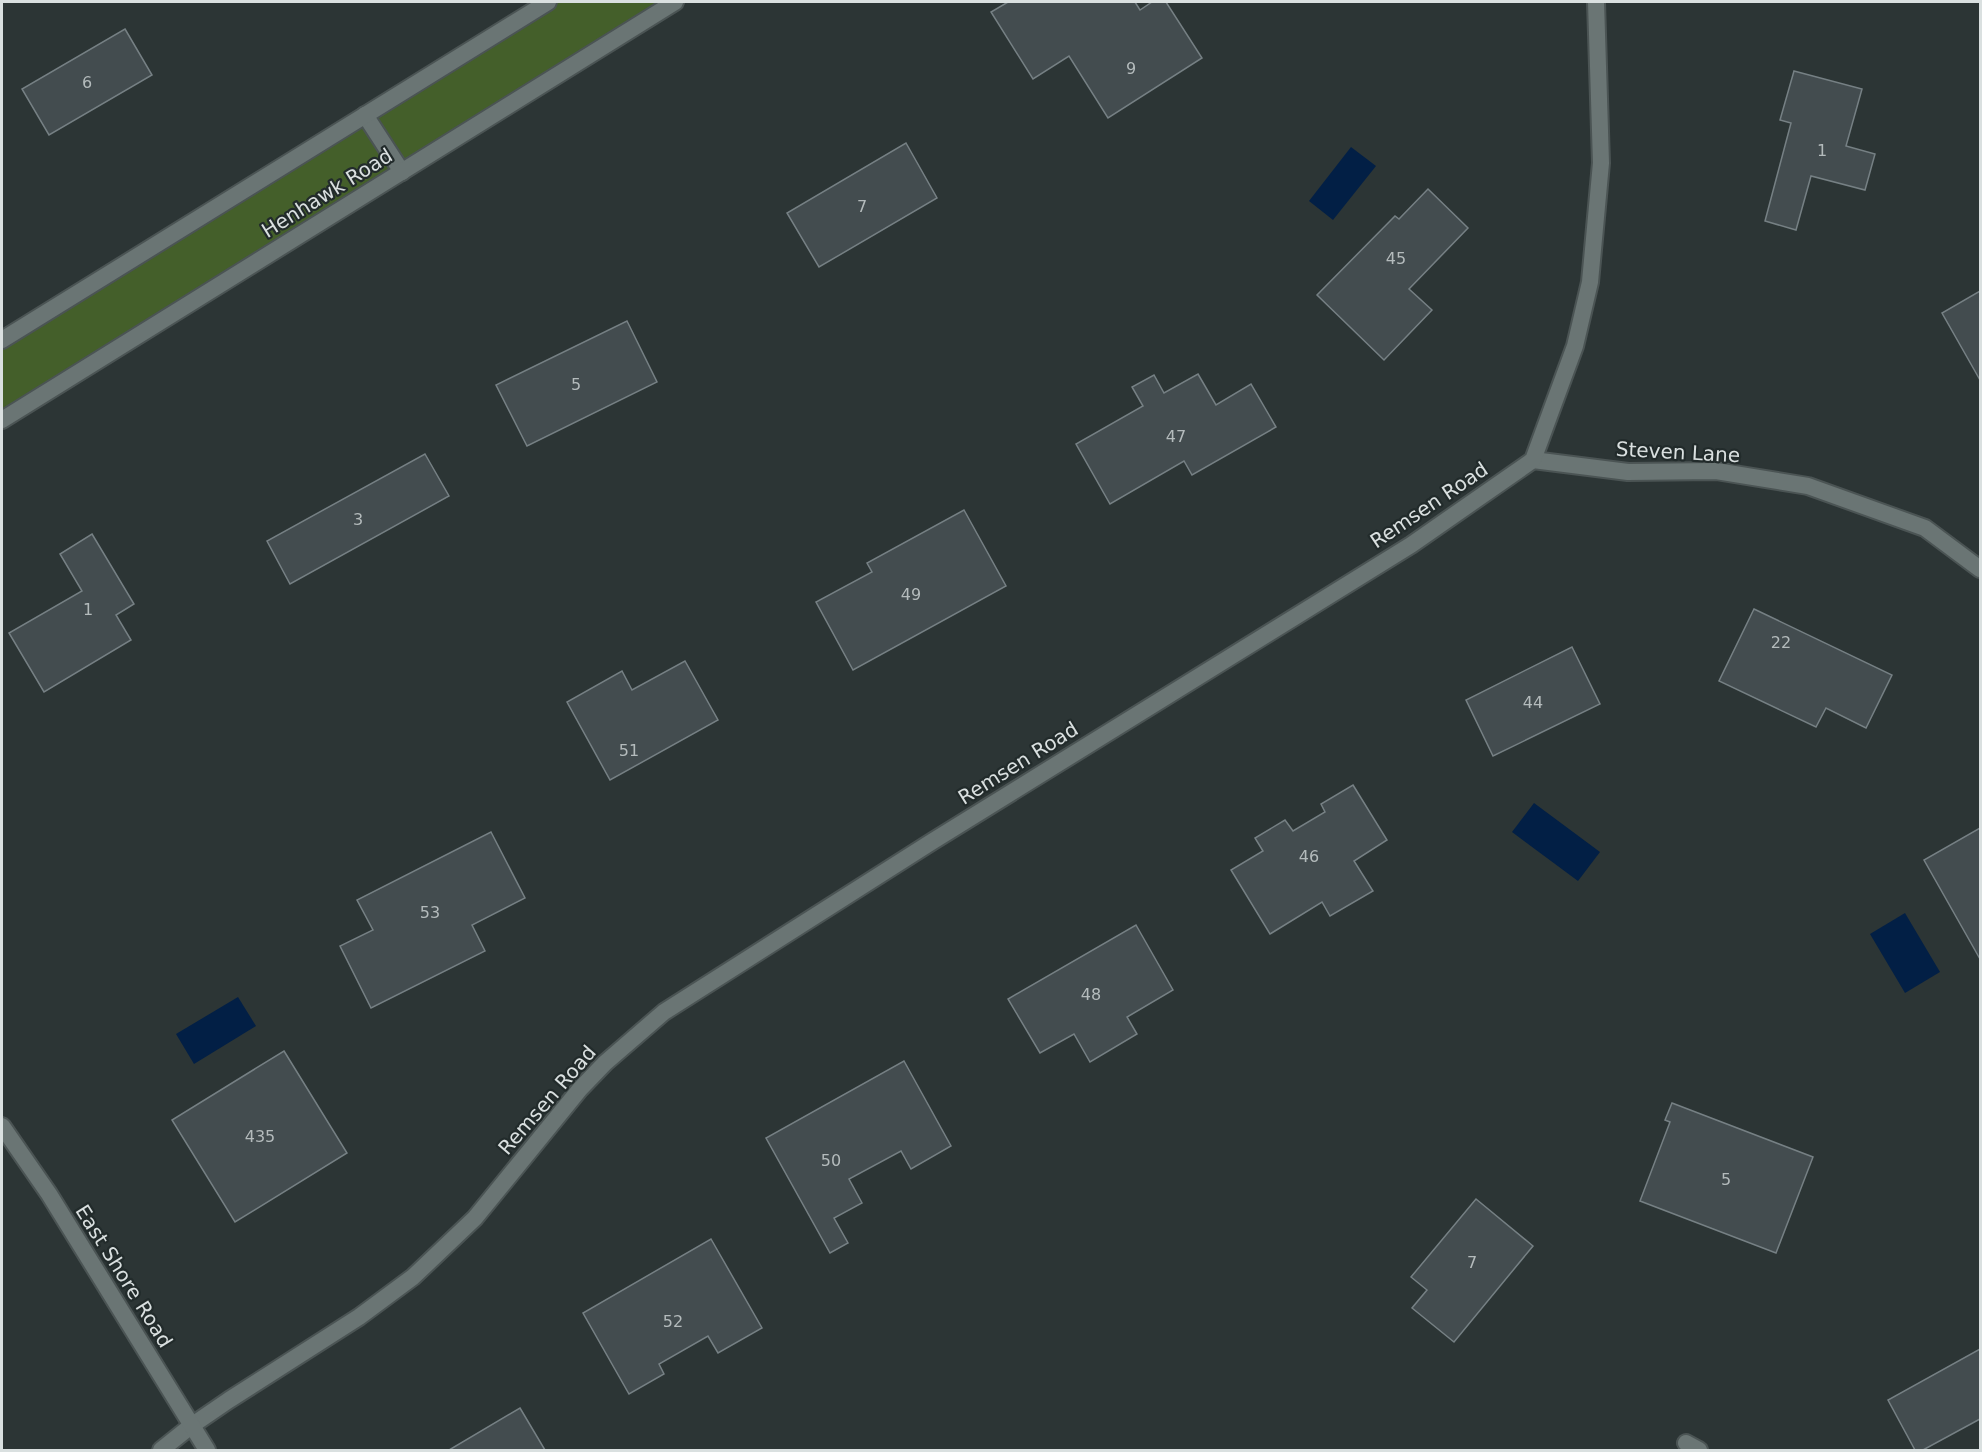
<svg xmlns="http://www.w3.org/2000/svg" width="1982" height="1452" font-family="'DejaVu Sans',sans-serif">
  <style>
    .green { fill: #445f2a }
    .water { fill: #021f45 }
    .building { fill: #434c4f; stroke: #768084; stroke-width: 1.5 }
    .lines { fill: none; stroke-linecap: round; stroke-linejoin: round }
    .minor-casing { stroke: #4b5454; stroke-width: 20 }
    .secondary-casing { stroke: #4b5454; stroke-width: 20 }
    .minor { stroke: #6a7574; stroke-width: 16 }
    .secondary { stroke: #6a7574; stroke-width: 16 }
    .labels { text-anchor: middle; stroke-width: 4.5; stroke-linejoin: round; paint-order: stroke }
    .number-label { font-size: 16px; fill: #b4bbbc }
    .street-label { font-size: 20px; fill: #dae0e0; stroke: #222b2b }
  </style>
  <rect width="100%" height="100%" fill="#2c3535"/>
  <!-- green -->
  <polygon class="green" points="548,2 675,2 2,420 2,340"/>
  <!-- water -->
  <g class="water">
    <polygon points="1351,147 1376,166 1333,220 1309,201"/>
    <polygon points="1534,803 1600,852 1578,881 1512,832"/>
    <polygon points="1905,913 1940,972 1905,993 1870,934"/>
    <polygon points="238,997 256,1026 194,1064 176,1034"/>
  </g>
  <!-- building -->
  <g class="building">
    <polygon points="1008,2 1135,2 1140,10 1152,2 1166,2 1202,58 1108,118 1069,56 1033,79 991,12"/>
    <polygon points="125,29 152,75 49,135 22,89"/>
    <polygon points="1794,71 1862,89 1846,146 1875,154 1865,190 1811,176 1796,230 1765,221 1791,123 1780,120"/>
    <polygon points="906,143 937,198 819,267 787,213"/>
    <polygon points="1428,189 1468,228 1409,289 1432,310 1384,360 1317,295 1395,216 1399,219"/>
    <polygon points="1980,291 1980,380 1942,313"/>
    <polygon points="627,321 657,382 527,446 496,385"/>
    <polygon points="1198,374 1216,405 1251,384 1276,427 1192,475 1184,461 1110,504 1076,444 1143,406 1132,387 1154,375 1164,393"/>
    <polygon points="425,454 449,496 290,584 267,541"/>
    <polygon points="964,510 1006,586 853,670 816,602 872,572 867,563"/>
    <polygon points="92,534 134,604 116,615 131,640 44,692 9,633 82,591 60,554"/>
    <polygon points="1754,609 1892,675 1866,728 1826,708 1816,727 1719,681"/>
    <polygon points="1572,647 1600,704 1493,756 1466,700"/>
    <polygon points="685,661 718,720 610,780 567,702 622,671 632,690"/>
    <polygon points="1353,785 1387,840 1354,861 1373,891 1330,916 1322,902 1270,934 1231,870 1263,851 1255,838 1285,820 1293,831 1325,812 1321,804"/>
    <polygon points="1980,828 1980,959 1924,860"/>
    <polygon points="491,832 525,898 472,925 485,951 371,1008 340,946 373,930 357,900"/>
    <polygon points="1136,925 1173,990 1127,1017 1137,1034 1090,1062 1074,1034 1040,1053 1008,999"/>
    <polygon points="284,1051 347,1153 235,1222 172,1120"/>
    <polygon points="904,1061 951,1146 911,1169 901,1151 849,1179 862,1203 834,1218 848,1243 830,1253 766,1138"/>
    <polygon points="1672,1103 1813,1157 1776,1253 1640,1201 1670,1122 1665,1120"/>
    <polygon points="1476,1199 1533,1246 1454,1342 1412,1308 1427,1290 1411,1277"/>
    <polygon points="711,1239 762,1328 718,1353 708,1336 659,1364 664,1374 629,1394 583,1313"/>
    <polygon points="1980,1349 1980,1419 1923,1450 1915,1450 1888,1400"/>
    <polygon points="520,1408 545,1450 449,1450"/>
  </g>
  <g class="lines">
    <!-- minor casing -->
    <g class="minor-casing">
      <g id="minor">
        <polyline points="365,115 402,172"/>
        <polyline points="2,340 548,2"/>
        <polyline points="2,420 675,2"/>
        <polyline points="1533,460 1628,472 1716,471 1808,486 1925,528 1980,569"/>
        <polyline points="1686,1443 1699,1450"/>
        <polyline points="161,1450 191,1426 229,1400 359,1317 413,1277 475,1218 580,1089 605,1063 664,1012 933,841 1411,545 1533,460 1575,346 1590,282 1601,163 1596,2"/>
      </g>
    </g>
    <!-- secondary casing -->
    <g class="secondary-casing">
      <polyline id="secondary" points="2,1126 49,1194 207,1450"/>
    </g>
    <!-- minor -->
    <use href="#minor" class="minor"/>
    <!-- secondary -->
    <use href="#secondary" class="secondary"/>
  </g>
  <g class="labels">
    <!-- number labels -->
    <g class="number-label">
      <text x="1131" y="74">9</text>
      <text x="87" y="88">6</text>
      <text x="1822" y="156">1</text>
      <text x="862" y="212">7</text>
      <text x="1396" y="264">45</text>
      <text x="576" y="390">5</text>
      <text x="1176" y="442">47</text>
      <text x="358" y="525">3</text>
      <text x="911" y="600">49</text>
      <text x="88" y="615">1</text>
      <text x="1781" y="648">22</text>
      <text x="1533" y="708">44</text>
      <text x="629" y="756">51</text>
      <text x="1309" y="862">46</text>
      <text x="430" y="918">53</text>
      <text x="1091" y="1000">48</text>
      <text x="260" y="1142">435</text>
      <text x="831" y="1166">50</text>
      <text x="1726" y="1185">5</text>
      <text x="1472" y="1268">7</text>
      <text x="673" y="1327">52</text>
    </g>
    <!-- street labels -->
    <g class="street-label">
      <text transform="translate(327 193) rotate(-32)" y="7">Henhawk Road</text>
      <text transform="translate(1678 452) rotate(3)" y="7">Steven Lane</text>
      <text transform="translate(1429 505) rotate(-34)" y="7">Remsen Road</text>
      <text transform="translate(1018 763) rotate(-32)" y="7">Remsen Road</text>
      <text transform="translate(547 1100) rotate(-49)" y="7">Remsen Road</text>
      <text transform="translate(124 1276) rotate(58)" y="7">East Shore Road</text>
    </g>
  </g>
  <!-- border -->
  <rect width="1982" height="1452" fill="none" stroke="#dae0e0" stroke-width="6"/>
</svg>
